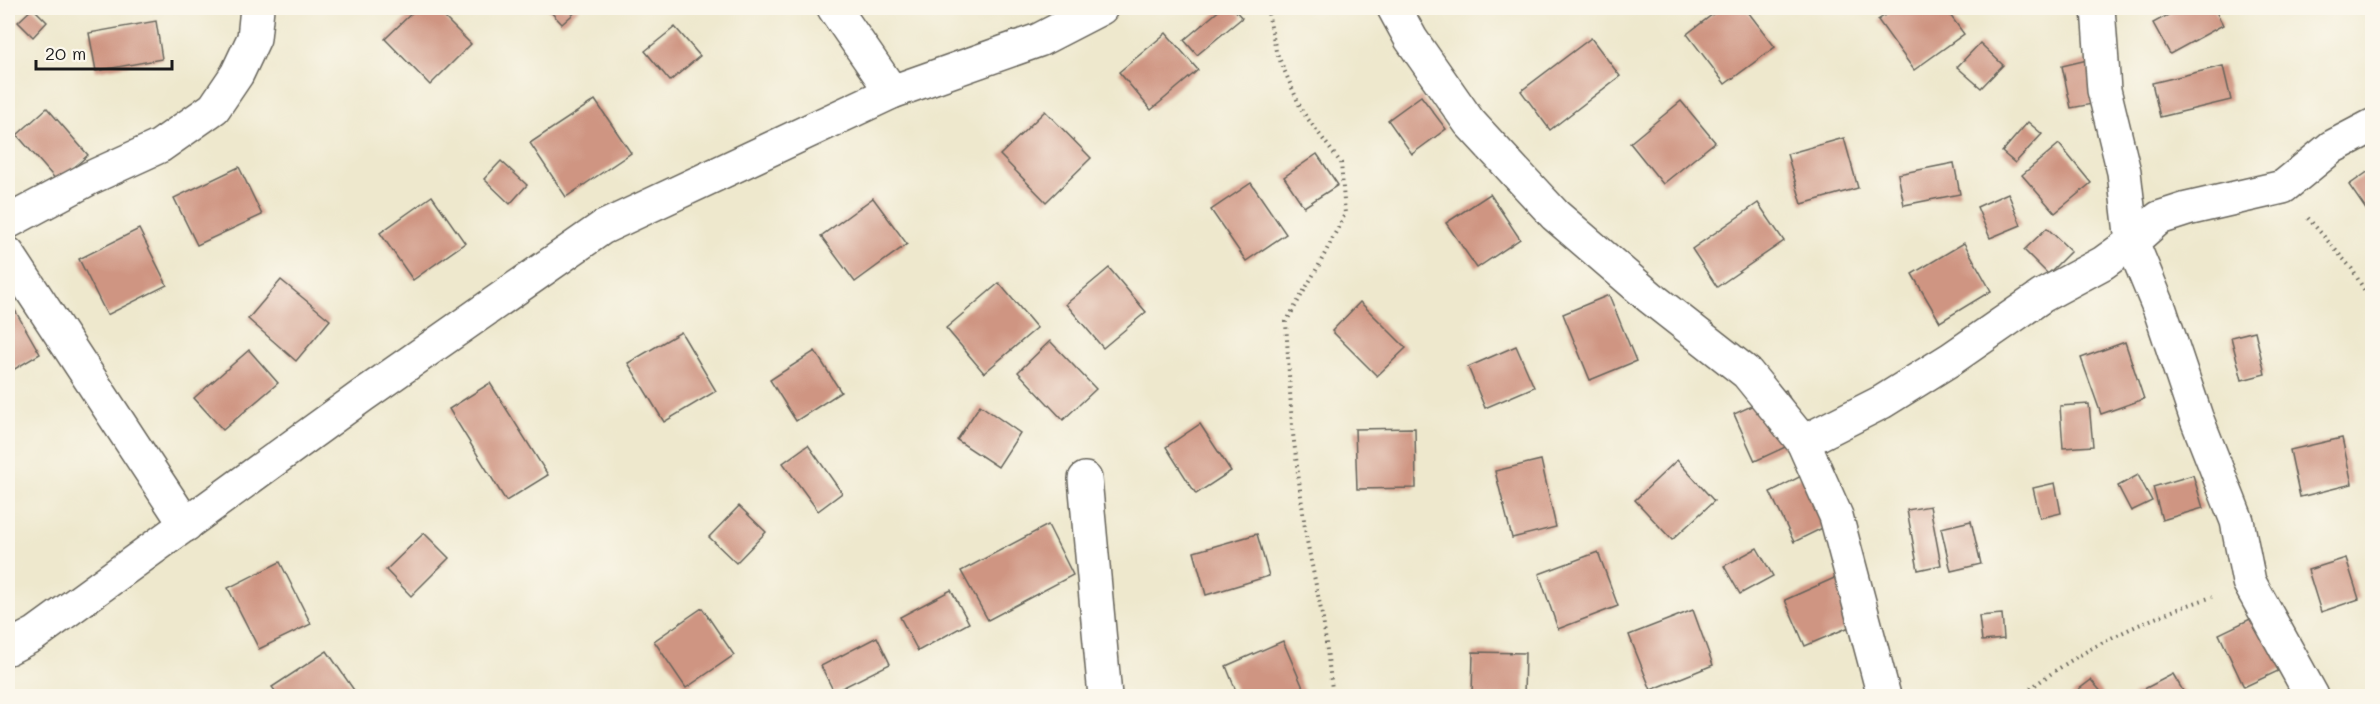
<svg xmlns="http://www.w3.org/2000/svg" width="2380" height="704" font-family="Mali,sans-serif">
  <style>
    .building { fill: #cf9582 }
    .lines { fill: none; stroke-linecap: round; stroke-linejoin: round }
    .street-casing { stroke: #66635a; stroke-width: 36 }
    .path { stroke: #66635a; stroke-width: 4; stroke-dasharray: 1.5 4.5; stroke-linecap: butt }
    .street { stroke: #fff; stroke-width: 33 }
  </style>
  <rect width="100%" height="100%" fill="#fbf7ec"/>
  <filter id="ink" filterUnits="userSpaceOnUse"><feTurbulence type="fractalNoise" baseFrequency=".0167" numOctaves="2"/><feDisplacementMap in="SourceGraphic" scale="12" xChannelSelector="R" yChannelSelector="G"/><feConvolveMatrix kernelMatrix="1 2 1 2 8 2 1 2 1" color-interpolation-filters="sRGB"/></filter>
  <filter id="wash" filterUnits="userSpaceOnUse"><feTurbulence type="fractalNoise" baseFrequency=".008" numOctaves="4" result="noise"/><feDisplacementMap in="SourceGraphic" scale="24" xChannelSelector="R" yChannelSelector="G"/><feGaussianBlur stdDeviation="1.35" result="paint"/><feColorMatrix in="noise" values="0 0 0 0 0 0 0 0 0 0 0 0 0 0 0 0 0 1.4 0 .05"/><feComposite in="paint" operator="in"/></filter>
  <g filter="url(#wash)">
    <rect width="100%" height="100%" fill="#eee8cd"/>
    <g id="blocks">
      <!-- building -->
      <g class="building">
        <polygon points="33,8 47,22 33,37 18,22"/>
        <polygon points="417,8 435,8 471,44 430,85 385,39"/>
        <polygon points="547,8 580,8 562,24"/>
        <polygon points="1222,8 1233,8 1242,18 1197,55 1184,40"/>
        <polygon points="1721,8 1745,8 1775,47 1725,84 1687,34"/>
        <polygon points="1896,8 1945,8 1964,34 1914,70 1878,20"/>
        <polygon points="2181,8 2214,8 2223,25 2170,54 2153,23"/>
        <polygon points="156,21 162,59 96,71 89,33"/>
        <polygon points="675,27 700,56 670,81 645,51"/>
        <polygon points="1166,33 1198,70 1151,110 1119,72"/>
        <polygon points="1591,38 1620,76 1550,130 1521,91"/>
        <polygon points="1980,43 2003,65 1981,88 1957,67"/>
        <polygon points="2104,56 2114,100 2071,108 2062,66"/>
        <polygon points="2223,66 2231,100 2160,117 2152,83"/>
        <polygon points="1421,96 1446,129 1412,154 1388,120"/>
        <polygon points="595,100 631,153 566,197 530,143"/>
        <polygon points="1681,101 1715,142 1663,184 1630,143"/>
        <polygon points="47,108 88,155 58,182 17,135"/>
        <polygon points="1045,111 1091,158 1046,202 1000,155"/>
        <polygon points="2028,122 2042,134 2015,163 2002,152"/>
        <polygon points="1844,138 1858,188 1802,204 1787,154"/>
        <polygon points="2059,144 2091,183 2055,213 2022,175"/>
        <polygon points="1317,154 1338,185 1304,207 1284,177"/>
        <polygon points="501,161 527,185 510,204 484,179"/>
        <polygon points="1954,163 1960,194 1904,205 1898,174"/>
        <polygon points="239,167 262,215 197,245 174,198"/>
        <polygon points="2369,171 2372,175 2372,218 2349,185"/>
        <polygon points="1251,183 1286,234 1246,261 1211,210"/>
        <polygon points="2008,193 2021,225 1990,238 1977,207"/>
        <polygon points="1490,194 1520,239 1477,268 1446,223"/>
        <polygon points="432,196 465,243 413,280 380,233"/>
        <polygon points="873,198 907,244 855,282 821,236"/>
        <polygon points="1758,203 1784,241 1717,287 1692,249"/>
        <polygon points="2047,228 2071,251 2048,274 2024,250"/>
        <polygon points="139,229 167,285 107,315 79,259"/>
        <polygon points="1964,243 1991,291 1940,322 1912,274"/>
        <polygon points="1109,268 1146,312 1103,348 1066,304"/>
        <polygon points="281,280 330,320 296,361 248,319"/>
        <polygon points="999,283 1037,328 984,373 946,328"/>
        <polygon points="1609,295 1636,361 1590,380 1563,314"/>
        <polygon points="8,298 40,354 8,373"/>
        <polygon points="1360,302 1406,348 1377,376 1332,331"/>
        <polygon points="2255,331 2265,374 2242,380 2231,337"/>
        <polygon points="681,332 716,391 664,422 628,363"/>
        <polygon points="1050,341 1096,389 1063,420 1018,372"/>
        <polygon points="2125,342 2144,399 2101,414 2081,358"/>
        <polygon points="1516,346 1534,387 1485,408 1468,367"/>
        <polygon points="249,350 278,383 223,430 194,398"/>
        <polygon points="815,351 841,392 796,421 770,380"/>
        <polygon points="490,383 548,475 506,501 449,409"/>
        <polygon points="1786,390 1807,437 1755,461 1734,414"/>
        <polygon points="2089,404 2093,446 2063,448 2060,406"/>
        <polygon points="980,405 1020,433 998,467 957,440"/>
        <polygon points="1200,424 1231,471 1196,494 1166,447"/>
        <polygon points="1415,428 1416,488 1357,489 1355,429"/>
        <polygon points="2342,438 2352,484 2300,497 2290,450"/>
        <polygon points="808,445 842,493 818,511 783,463"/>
        <polygon points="1541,460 1556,527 1512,538 1495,471"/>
        <polygon points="1677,460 1714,501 1672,540 1635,500"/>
        <polygon points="1815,469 1841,519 1794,542 1770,492"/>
        <polygon points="2138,475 2152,501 2131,511 2118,486"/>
        <polygon points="2193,475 2203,508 2162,520 2153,487"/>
        <polygon points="2055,483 2061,513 2040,518 2033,488"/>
        <polygon points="739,506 766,532 736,563 709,537"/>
        <polygon points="1930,506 1941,565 1918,570 1907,510"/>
        <polygon points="1971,521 1981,564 1951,571 1941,528"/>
        <polygon points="1048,525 1073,575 988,620 961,571"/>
        <polygon points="424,533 449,558 411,596 386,570"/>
        <polygon points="1257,534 1269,576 1206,595 1194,552"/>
        <polygon points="1757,548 1773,576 1740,594 1724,566"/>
        <polygon points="1598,552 1618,606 1558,629 1539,574"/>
        <polygon points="2346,558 2359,599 2321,612 2308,570"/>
        <polygon points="280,562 311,624 259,649 228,588"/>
        <polygon points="1841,575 1861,622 1805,646 1785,600"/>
        <polygon points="951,590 969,623 918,651 900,617"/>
        <polygon points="702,608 734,655 686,688 654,641"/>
        <polygon points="1693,610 1713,665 1651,690 1629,635"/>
        <polygon points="2267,611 2293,664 2244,687 2219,634"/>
        <polygon points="2002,614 2004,639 1982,641 1979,616"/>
        <polygon points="877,637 890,664 834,692 821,666"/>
        <polygon points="1283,641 1304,690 1290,696 1238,696 1226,666"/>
        <polygon points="327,651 358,696 279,696 272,687"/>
        <polygon points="1473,652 1525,653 1524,696 1472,696"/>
        <polygon points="2173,674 2186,696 2131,696"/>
        <polygon points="2091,680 2105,696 2070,696"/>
      </g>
    </g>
  </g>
  <g filter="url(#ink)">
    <use href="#blocks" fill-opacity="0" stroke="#66635a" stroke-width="1.5"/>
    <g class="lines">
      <!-- street casing -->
      <g class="street-casing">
        <g id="street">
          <polyline points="834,8 892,92"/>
          <polyline points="1394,8 1411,39 1469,122 1555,215 1650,297 1747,373 1803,442 1836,516 1884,696"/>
          <polyline points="8,222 90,178 160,146 214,108 237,74 254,38 257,8"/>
          <polyline points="8,254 186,525"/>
          <polyline points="1803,442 1882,402 1951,359 2042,296 2103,263 2132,242 2124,172 2104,90 2098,8"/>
          <polyline points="1085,479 1105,696"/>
          <polyline points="8,648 35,634 362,396 602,228 892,92 1039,40 1101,8"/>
          <polyline points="2312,696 2249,582 2237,521 2196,417 2160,310 2132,242 2159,218 2187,209 2283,187 2332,147 2372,126"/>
        </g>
      </g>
      <!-- path -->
      <g class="path">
        <polyline points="1267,8 1276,51 1302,111 1341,163 1345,214 1319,265 1286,322 1292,426 1306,536 1323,620 1333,696"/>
        <polyline points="2308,218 2352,269 2372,303"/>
        <path d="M2021,696C2078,650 2142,620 2212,597"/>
      </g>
      <!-- street -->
      <use href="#street" class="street"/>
    </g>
  </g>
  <!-- margin -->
  <rect width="2380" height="704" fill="none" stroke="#fbf7ec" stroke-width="30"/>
  <!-- scale -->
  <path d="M36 60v9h136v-9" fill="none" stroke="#1c1c1c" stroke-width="3"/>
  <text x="45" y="60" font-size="18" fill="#1c1c1c" stroke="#fbf7ec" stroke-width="4.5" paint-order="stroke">20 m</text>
</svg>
